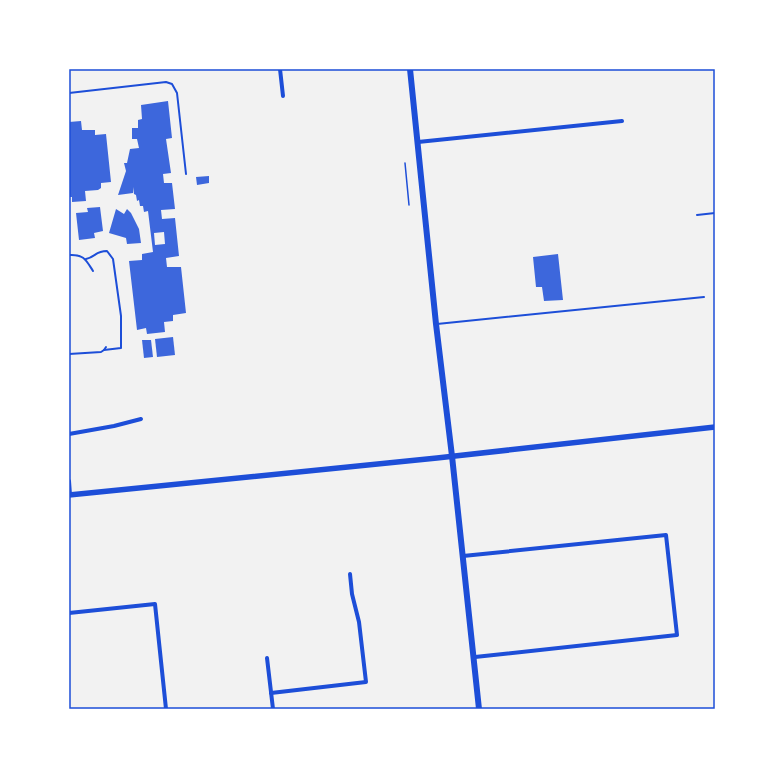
<svg xmlns="http://www.w3.org/2000/svg" width="784" height="778" font-family="Roboto,sans-serif">
  <style>
    .building { fill: #3d67dc; fill-rule: evenodd }
    .lines { fill: none; stroke-linecap: round; stroke-linejoin: round }
    .path { stroke: #1d4ed8; stroke-width: 1.5 }
    .service { stroke: #1d4ed8; stroke-width: 2 }
    .minor { stroke: #1d4ed8; stroke-width: 4 }
    .tertiary { stroke: #1d4ed8; stroke-width: 5.5 }
    .secondary { stroke: #1d4ed8; stroke-width: 6 }
    .neatline { fill: none; stroke: #1d4ed8; stroke-width: 1.5 }
  </style>
  <rect width="100%" height="100%" fill="#f2f2f2"/>
  <!-- building -->
  <g class="building">
    <path d="M168,101L172,138L166,139L171,173L163,174L164,183H172L175,209L161,210L162,219L175,218L179,256L166,258L167,267H181L186,313L173,315V321L164,322L165,332L147,334L146,328L137,330L129,261L142,260V254L153,252L148,211L144,212L143,206H140L139,200L137,201L136,195L134,194L133,187V193L118,195L126,171L124,163H127L130,149L139,148L137,139H132V128H138V120L142,119L141,105ZM164,232L165,244L155,245L154,233Z"/>
    <polygon points="81,121 82,130 95,130 95,135 106,134 111,182 101,183 101,188 98,190 85,191 86,201 72,202 72,197 69,197 69,122"/>
    <polygon points="209,176 209,183 197,185 196,177"/>
    <polygon points="100,207 103,231 94,233 95,238 79,240 76,213 88,212 87,208"/>
    <polygon points="116,209 124,214 127,209 131,213 139,229 141,243 127,244 126,238 109,233"/>
    <polygon points="558,254 563,300 544,301 542,287 536,287 533,257"/>
    <polygon points="173,337 175,355 157,357 155,339"/>
    <polygon points="142,340 151,340 153,357 144,358"/>
  </g>
  <g class="lines">
    <!-- path -->
    <polyline class="path" points="405,163 409,205"/>
    <!-- service -->
    <g class="service">
      <polyline points="69,93 166,82 172,84 177,93 186,174"/>
      <polyline points="697,215 715,213"/>
      <path d="M69,255C84,254 86,260 93,271"/>
      <path d="M86,259C96,257 95,251 107,251L113,259L121,316V348L104,350"/>
      <polyline points="437,324 704,297"/>
      <polyline points="69,354 101,352 104,350 106,347"/>
    </g>
    <!-- minor -->
    <g class="minor">
      <polyline points="280,69 283,96"/>
      <polyline points="418,142 622,121"/>
      <polyline points="69,434 114,426 141,419"/>
      <polyline points="69,481 70,495"/>
      <polyline points="463,556 666,535 677,635 475,657"/>
      <polyline points="69,613 155,604 166,709"/>
      <polyline points="267,658 273,709"/>
      <polyline points="271,693 366,682 359,622 352,594 350,574"/>
    </g>
    <!-- tertiary -->
    <polyline class="tertiary" points="69,495 437,458 715,427"/>
    <!-- secondary -->
    <polyline class="secondary" points="410,69 436,324 452,456 479,709"/>
  </g>
  <!-- border -->
  <rect width="784" height="778" fill="none" stroke="#ffffff" stroke-width="140"/>
  <rect x="70" y="70" width="644" height="638" class="neatline"/>
</svg>
